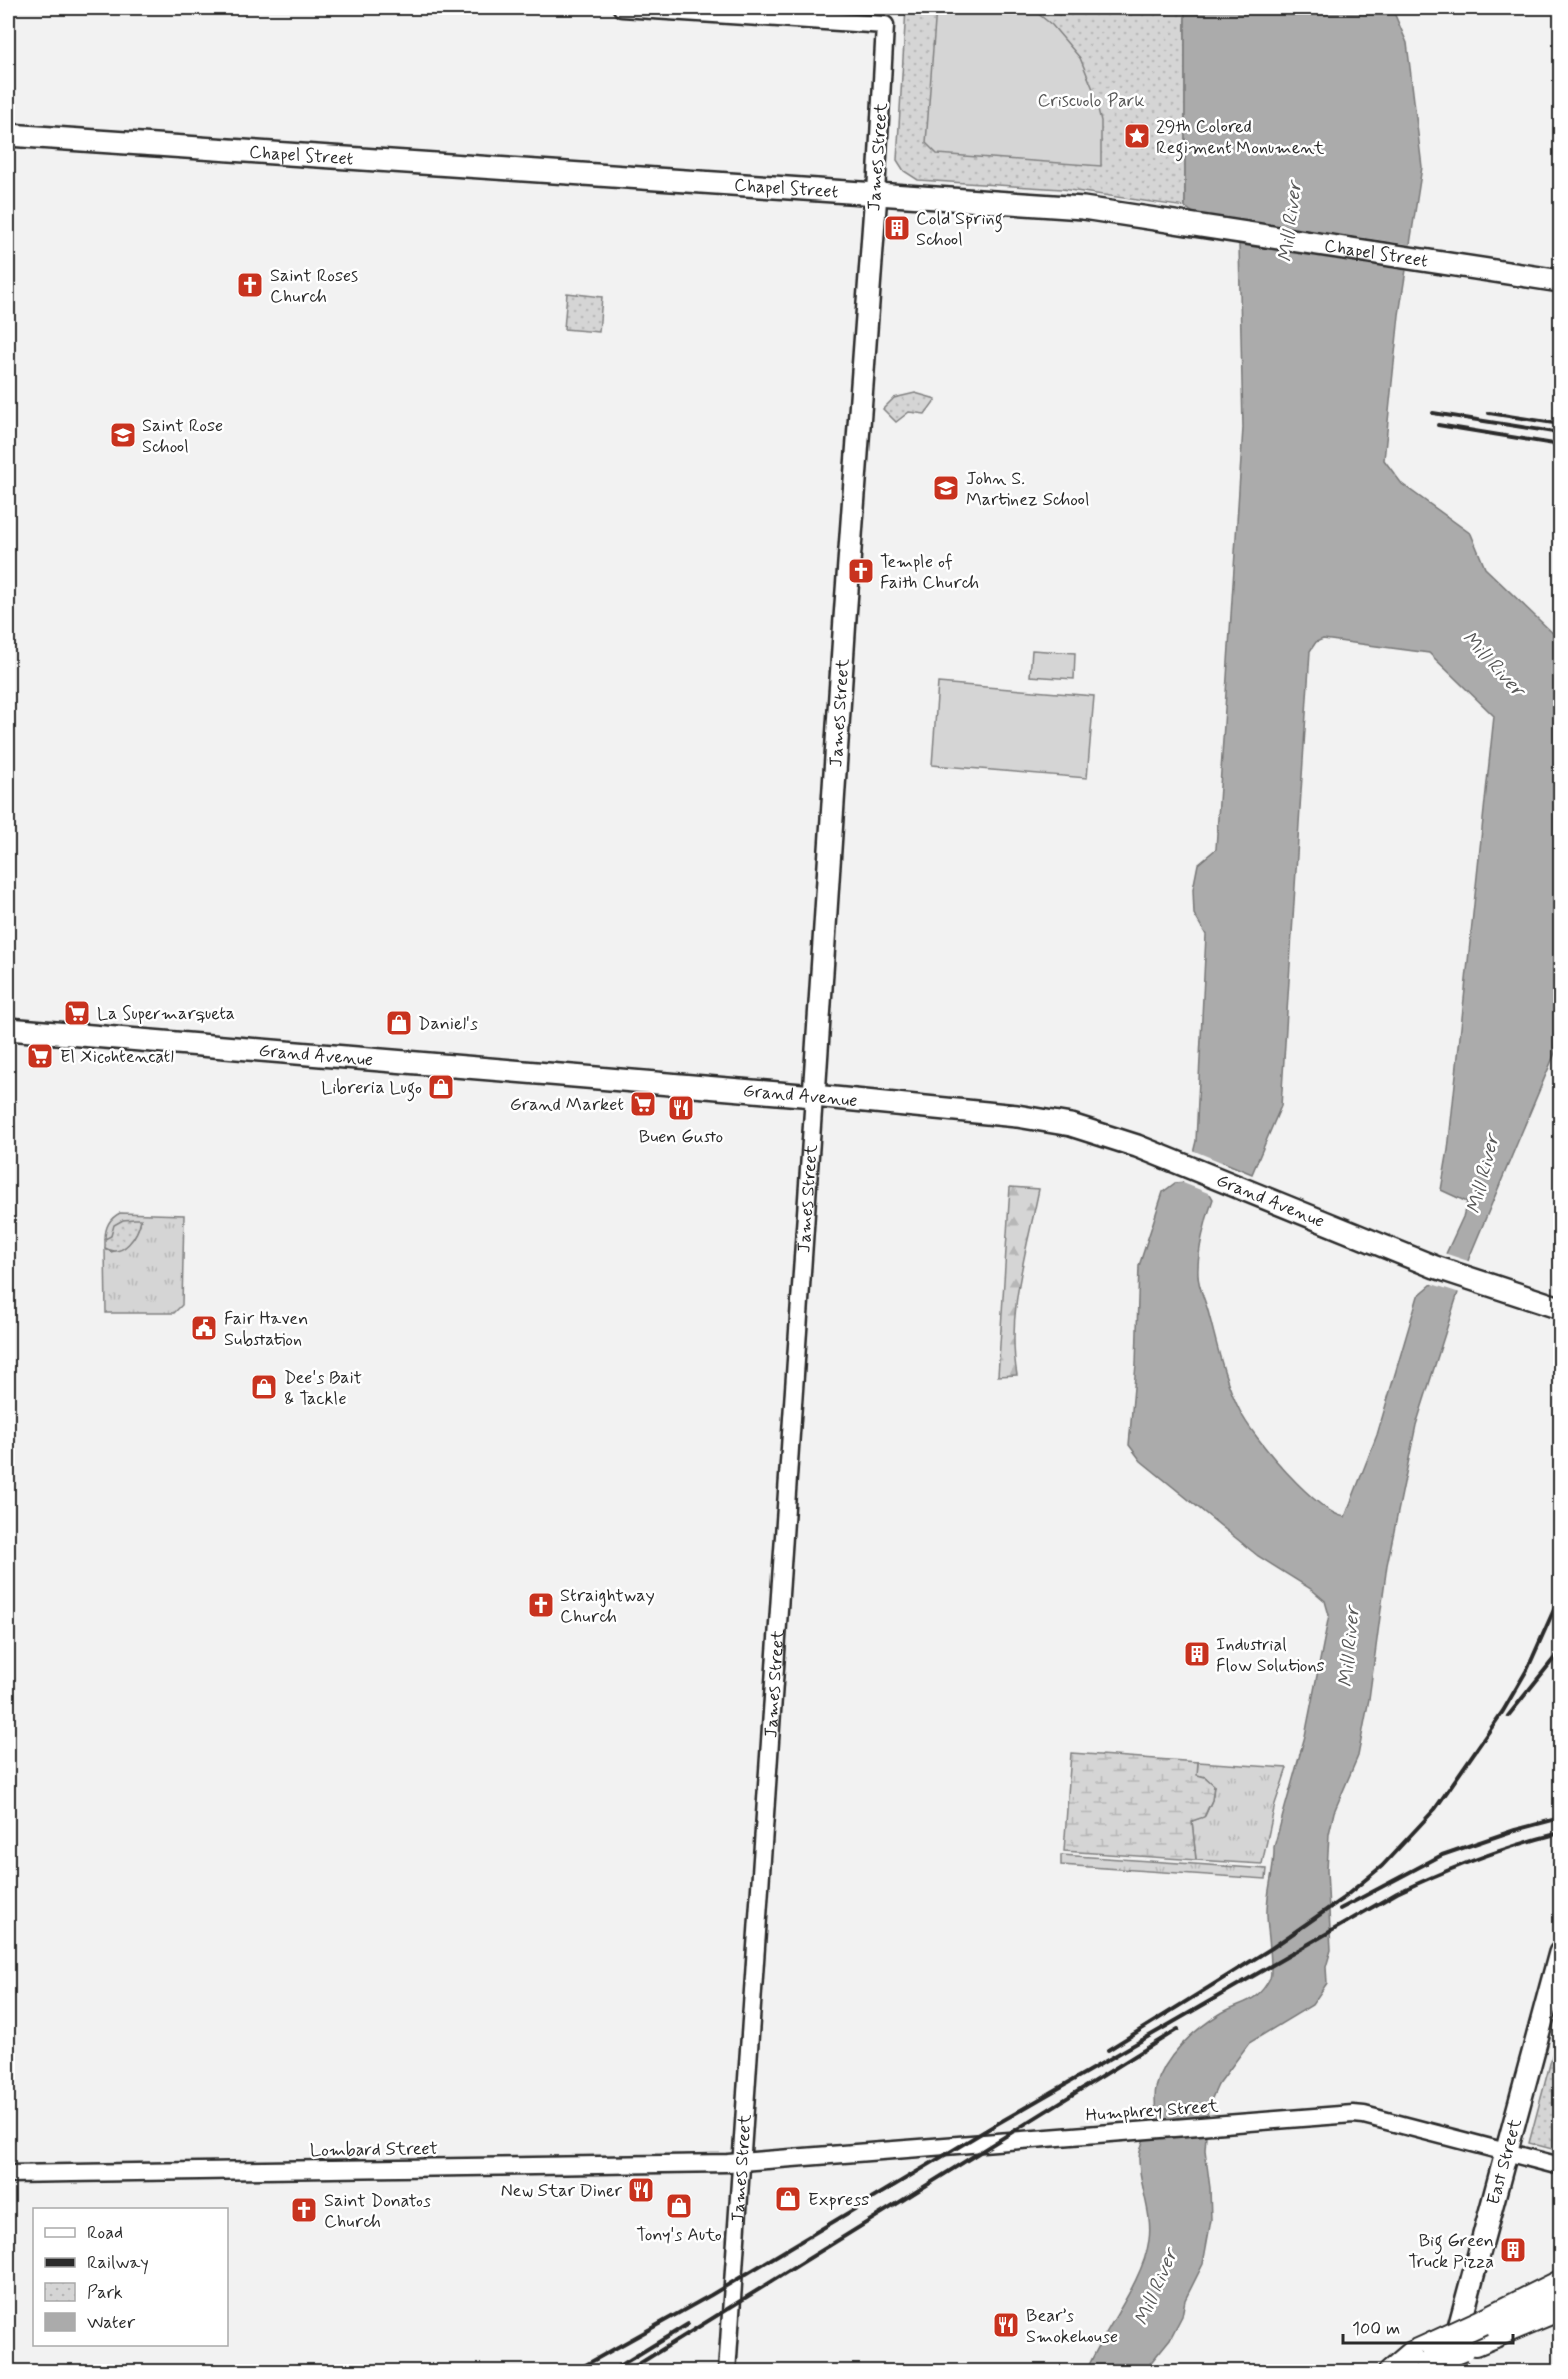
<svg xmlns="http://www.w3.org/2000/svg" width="1568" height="2379" font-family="Mynerve,sans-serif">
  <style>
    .grass { fill: url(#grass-tufts); stroke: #808080; stroke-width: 1.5 }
    .forest { fill: url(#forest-firs); stroke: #808080; stroke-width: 1.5 }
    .wetland { fill: url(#wetland-marsh); stroke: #808080; stroke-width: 1.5 }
    .park { fill: url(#park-dots); stroke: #808080; stroke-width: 1.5 }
    .pitch { fill: #d5d5d5; stroke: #808080; stroke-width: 1.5 }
    .water { fill: #ababab; stroke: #787878; stroke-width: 1.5; fill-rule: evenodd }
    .pier { fill: #f2f2f2 }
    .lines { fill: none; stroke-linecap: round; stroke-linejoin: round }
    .minor-casing { stroke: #2b2b2b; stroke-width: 21 }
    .major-casing { stroke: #2b2b2b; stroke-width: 26 }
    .highway-casing { stroke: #2b2b2b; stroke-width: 28 }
    .minor { stroke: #fff; stroke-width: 16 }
    .major { stroke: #fff; stroke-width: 21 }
    .highway { stroke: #fff; stroke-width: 24 }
    .rail { stroke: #2b2b2b; stroke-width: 4 }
    .highway-bridge-casing { stroke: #2b2b2b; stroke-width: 28; stroke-linecap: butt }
    .highway-bridge { stroke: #fff; stroke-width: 24 }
    .labels { text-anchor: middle; stroke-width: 5; stroke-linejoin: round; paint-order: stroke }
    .park-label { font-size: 18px; fill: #565656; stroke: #fff }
    .poi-label { font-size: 18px; fill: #2b2b2b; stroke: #fff; text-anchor: start }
    .street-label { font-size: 18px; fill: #2b2b2b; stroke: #fff }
    .water-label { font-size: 20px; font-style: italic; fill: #585858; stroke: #fff }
  </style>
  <defs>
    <pattern id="grass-tufts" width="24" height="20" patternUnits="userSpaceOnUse" patternTransform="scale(1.5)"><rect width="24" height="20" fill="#d5d5d5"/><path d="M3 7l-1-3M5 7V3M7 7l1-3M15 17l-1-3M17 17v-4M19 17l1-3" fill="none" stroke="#b7b7b7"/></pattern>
    <pattern id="forest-firs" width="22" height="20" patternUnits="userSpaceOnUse" patternTransform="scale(1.5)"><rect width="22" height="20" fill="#d5d5d5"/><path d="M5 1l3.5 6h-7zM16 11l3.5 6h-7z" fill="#b7b7b7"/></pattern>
    <pattern id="wetland-marsh" width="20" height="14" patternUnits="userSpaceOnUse" patternTransform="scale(1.5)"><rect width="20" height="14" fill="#d5d5d5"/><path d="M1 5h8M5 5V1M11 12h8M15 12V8" fill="none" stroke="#b7b7b7"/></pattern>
    <pattern id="park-dots" width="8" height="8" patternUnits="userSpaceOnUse" patternTransform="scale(1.5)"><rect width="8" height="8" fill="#d5d5d5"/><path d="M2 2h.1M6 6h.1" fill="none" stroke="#b7b7b7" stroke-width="1.8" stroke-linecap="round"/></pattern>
  </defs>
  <rect width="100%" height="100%" fill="#f2f2f2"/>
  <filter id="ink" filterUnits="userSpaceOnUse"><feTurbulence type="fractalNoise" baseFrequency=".0167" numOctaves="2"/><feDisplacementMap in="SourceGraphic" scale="12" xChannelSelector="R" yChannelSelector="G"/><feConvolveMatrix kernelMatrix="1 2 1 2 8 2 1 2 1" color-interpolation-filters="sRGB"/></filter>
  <g filter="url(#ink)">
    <!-- grass -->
    <g class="grass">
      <path d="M120,1213L184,1215L182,1305L174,1313H106L105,1248L111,1252C127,1249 134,1239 140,1224C125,1216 115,1220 111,1237L105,1239C105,1227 110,1218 120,1213Z"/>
      <polygon points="1198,1762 1287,1768 1275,1804 1262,1864 1196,1860 1192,1821 1205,1816 1212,1800 1214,1786 1205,1777 1197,1775"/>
      <polygon points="1061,1855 1267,1869 1266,1879 1061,1865"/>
    </g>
    <!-- forest -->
    <path class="forest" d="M1010,1187L1039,1189C1027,1250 1006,1313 1017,1375L998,1376Z"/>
    <!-- wetland -->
    <polygon class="wetland" points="1071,1753 1198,1762 1197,1775 1205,1777 1214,1785 1212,1800 1204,1817 1192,1821 1196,1860 1064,1851"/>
    <!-- park -->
    <g class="park">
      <polygon points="906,8 1185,8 1185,207 1062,189 918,180 904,171 897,160"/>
      <polygon points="567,293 602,297 599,332 564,329"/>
      <polygon points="915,393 936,399 925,414 909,412 896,422 883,409 894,398"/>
      <path d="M134,1219H141C138,1236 123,1259 105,1248V1239L111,1236L114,1225L123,1220Z"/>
      <polygon points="1560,2026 1560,2151 1529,2143"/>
    </g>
    <!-- pitch -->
    <g class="pitch">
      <polygon points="936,8 1031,8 1052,25 1080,58 1093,89 1101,121 1101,166 937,154 926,143"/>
      <polygon points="1032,650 1075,653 1074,679 1030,676"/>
      <polygon points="938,683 1094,696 1087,778 932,765"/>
    </g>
    <!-- water -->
    <path class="water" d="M1185,8H1392L1407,43L1422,167L1399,315L1384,460L1402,484L1471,534L1485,568L1560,640V1041L1469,1258L1416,1425L1387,1565L1369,1699L1358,1756L1334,1812L1329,1834L1327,1870L1331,1950L1326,1967L1327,1983L1312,2005L1249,2043L1218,2085L1208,2107L1205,2150L1210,2188L1211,2220L1203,2264L1185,2300L1182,2316L1170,2339L1144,2371L1086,2372C1103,2330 1143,2283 1149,2240C1153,2213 1139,2186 1139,2159C1139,2143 1151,2127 1155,2111C1156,2104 1154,2096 1156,2088C1163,2057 1194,2030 1220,2014C1241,2001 1257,2004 1270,1978C1274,1969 1267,1928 1267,1915C1266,1892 1275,1870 1274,1847L1305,1736L1329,1615L1325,1601L1311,1589L1258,1556L1141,1461L1129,1445L1136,1364L1139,1266L1163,1192L1175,1183L1186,1182L1196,1141L1206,935L1194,914L1193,889L1198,864L1216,849L1243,428L1239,245L1185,207ZM1323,639L1429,653L1494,716L1448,1150L1441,1190L1467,1202L1463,1217L1432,1284L1418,1296L1377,1435L1345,1517C1317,1513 1252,1437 1240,1411C1224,1380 1217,1344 1208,1311C1205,1300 1198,1286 1198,1275C1197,1252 1205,1221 1213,1199L1210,1194L1223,1162L1252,1174L1281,1106L1310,651L1316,642Z"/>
    <!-- pier -->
    <g class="pier">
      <polygon points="1184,211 1413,245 1409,271 1231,243"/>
      <polygon points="1192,1150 1226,1164 1213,1195 1183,1183"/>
      <polygon points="1444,1253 1471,1262 1460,1293 1429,1283"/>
    </g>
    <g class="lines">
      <!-- minor casing -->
      <g class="minor-casing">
        <g id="minor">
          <polyline points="622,8 885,25 876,193"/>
          <polyline points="8,2174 728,2163 1353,2114 1364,2115 1560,2166"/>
          <path id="s1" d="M727,2372L814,1096"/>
        </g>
      </g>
      <!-- major casing -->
      <g class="major-casing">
        <g id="major">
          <path id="s2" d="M8,135L1083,208L1560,281"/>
          <path id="s3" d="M8,1029L814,1096L1017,1116L1071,1125L1137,1146L1435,1267L1560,1308"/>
          <path id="s4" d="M814,1096L845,618L876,193"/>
          <path id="s5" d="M1447,2372L1560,1953"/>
        </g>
      </g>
      <!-- highway casing -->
      <g class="highway-casing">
        <g id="highway">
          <polyline points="1482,2322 1560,2283"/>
          <polyline points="1476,2343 1560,2308"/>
          <polyline points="1391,2372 1412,2354 1432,2345"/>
        </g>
      </g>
      <!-- minor -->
      <use href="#minor" class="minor"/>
      <!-- major -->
      <use href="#major" class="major"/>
      <!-- highway -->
      <use href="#highway" class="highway"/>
      <!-- rail -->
      <g class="rail">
        <polyline points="1433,413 1560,433"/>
        <polyline points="1489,413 1560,424"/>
        <polyline points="1438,425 1560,445"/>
        <polyline points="1508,1716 1560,1651"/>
        <polyline points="1340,1909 1442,1855 1515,1830 1560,1818"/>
        <polyline points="1108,2050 1272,1948 1342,1899 1382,1866 1435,1809 1503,1711 1528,1668 1560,1596"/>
        <path d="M573,2372L711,2295L995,2125L1397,1893C1450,1868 1503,1847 1560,1833"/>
        <polyline points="610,2372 688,2324"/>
        <polyline points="626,2372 1178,2029"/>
      </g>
      <!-- highway-bridge casing -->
      <g class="highway-bridge-casing">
        <g id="highway-bridge">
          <polyline points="1432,2345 1482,2322"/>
          <polyline points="1427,2364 1463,2349"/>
        </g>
      </g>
      <!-- highway-bridge -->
      <use href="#highway-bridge" class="highway-bridge"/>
    </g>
  </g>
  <!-- icons -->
  <defs>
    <g id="sight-square" transform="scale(1.35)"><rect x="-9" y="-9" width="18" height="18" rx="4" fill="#c8321e" stroke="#fff"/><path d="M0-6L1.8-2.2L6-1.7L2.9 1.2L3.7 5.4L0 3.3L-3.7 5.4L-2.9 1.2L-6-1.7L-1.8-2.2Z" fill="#fff"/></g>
    <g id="building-square" transform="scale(1.35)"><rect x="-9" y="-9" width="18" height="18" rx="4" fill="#c8321e" stroke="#fff"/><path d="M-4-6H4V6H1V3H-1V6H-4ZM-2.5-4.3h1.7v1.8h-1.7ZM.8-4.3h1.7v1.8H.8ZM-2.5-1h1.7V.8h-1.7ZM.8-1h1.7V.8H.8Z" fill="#fff"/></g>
    <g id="church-square" transform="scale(1.35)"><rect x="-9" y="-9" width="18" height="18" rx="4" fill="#c8321e" stroke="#fff"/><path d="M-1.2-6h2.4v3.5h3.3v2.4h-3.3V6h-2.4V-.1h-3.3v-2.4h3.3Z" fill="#fff"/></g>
    <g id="school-square" transform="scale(1.35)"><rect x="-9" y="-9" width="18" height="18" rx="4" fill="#c8321e" stroke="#fff"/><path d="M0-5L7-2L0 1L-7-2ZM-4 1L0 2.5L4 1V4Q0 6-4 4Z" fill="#fff"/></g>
    <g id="supermarket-square" transform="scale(1.35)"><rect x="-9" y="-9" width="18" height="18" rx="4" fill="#c8321e" stroke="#fff"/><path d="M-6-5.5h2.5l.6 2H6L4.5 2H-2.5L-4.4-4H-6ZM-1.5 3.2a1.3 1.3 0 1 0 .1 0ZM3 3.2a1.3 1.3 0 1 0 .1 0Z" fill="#fff"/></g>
    <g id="shop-square" transform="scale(1.35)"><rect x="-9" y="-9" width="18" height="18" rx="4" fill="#c8321e" stroke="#fff"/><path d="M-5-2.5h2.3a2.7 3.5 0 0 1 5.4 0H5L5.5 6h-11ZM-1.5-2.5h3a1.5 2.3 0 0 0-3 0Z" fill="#fff"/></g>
    <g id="restaurant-square" transform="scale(1.35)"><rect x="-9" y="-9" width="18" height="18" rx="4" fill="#c8321e" stroke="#fff"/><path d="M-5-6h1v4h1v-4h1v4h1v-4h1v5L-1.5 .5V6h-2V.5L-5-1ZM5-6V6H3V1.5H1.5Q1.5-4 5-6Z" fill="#fff"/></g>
    <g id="civic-square" transform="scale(1.35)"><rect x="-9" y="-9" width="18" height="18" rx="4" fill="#c8321e" stroke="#fff"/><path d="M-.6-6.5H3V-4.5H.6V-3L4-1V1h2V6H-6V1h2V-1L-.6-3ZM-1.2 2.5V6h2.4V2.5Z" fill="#fff"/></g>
  </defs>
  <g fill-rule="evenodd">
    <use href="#sight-square" x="1137" y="136"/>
    <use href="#building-square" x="897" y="228"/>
    <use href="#church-square" x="250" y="285"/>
    <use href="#school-square" x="123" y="435"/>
    <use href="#school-square" x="946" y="488"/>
    <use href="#church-square" x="861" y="571"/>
    <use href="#supermarket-square" x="77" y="1013"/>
    <use href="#shop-square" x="399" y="1023"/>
    <use href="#supermarket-square" x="40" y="1056"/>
    <use href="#shop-square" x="441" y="1087"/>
    <use href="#supermarket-square" x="643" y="1104"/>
    <use href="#restaurant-square" x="681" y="1108"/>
    <use href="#civic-square" x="204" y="1328"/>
    <use href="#shop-square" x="264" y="1387"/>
    <use href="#church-square" x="541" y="1605"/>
    <use href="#building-square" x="1197" y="1654"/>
    <use href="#restaurant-square" x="641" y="2190"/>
    <use href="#shop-square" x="788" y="2199"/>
    <use href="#shop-square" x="679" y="2206"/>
    <use href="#church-square" x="304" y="2210"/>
    <use href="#building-square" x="1513" y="2250"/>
    <use href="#restaurant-square" x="1006" y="2325"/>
  </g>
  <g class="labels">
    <!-- park labels -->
    <g class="park-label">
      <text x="1091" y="106">Criscuolo Park</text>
    </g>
    <!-- poi labels -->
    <g class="poi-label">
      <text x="1156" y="132">29th Colored<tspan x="1156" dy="21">Regiment Monument</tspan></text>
      <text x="916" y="224">Cold Spring<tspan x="916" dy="21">School</tspan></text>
      <text x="270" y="281">Saint Roses<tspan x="270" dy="21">Church</tspan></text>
      <text x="142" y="431">Saint Rose<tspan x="142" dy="21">School</tspan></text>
      <text x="966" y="484">John S.<tspan x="966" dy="21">Martinez School</tspan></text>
      <text x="880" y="567">Temple of<tspan x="880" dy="21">Faith Church</tspan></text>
      <text x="97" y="1019">La Supermarqueta</text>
      <text x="418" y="1029">Daniel's</text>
      <text x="60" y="1062">El Xicohtencatl</text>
      <text x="422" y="1093" text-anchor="end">Libreria Lugo</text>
      <text x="624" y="1110" text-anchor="end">Grand Market</text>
      <text x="681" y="1142" text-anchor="middle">Buen Gusto</text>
      <text x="224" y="1324">Fair Haven<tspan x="224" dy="21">Substation</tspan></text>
      <text x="284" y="1383">Dee's Bait<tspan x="284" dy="21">&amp; Tackle</tspan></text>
      <text x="560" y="1601">Straightway<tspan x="560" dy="21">Church</tspan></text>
      <text x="1216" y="1650">Industrial<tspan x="1216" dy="21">Flow Solutions</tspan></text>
      <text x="622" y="2196" text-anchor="end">New Star Diner</text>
      <text x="808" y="2205">Express</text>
      <text x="324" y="2206">Saint Donatos<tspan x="324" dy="21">Church</tspan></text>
      <text x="679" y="2240" text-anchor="middle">Tony's Auto</text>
      <text x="1494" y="2246" text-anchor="end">Big Green<tspan x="1494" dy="21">Truck Pizza</tspan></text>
      <text x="1026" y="2321">Bear’s<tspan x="1026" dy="21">Smokehouse</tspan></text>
    </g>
    <!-- street labels -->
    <g class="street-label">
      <text dy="6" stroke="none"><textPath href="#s2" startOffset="294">Chapel Street</textPath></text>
      <text transform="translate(877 157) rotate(-86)" y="6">James Street</text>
      <text dy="6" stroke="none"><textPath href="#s2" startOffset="780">Chapel Street</textPath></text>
      <text dy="6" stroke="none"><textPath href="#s2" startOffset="1374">Chapel Street</textPath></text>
      <text dy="6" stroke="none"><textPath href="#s4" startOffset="384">James Street</textPath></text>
      <text dy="6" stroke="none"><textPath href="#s3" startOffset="309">Grand Avenue</textPath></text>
      <text dy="6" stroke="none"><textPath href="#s3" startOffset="795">Grand Avenue</textPath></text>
      <text dy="6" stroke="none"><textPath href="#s1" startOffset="1176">James Street</textPath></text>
      <text dy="6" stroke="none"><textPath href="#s3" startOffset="1281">Grand Avenue</textPath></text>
      <text dy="6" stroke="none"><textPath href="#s1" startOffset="690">James Street</textPath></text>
      <text transform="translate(1152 2110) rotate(-4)" y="6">Humphrey Street</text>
      <text transform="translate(374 2149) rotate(-1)" y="6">Lombard Street</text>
      <text dy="6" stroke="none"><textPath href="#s5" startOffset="218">East Street</textPath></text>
      <text dy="6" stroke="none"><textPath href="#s1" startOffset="204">James Street</textPath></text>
    </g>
    <!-- water labels -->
    <g class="water-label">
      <text transform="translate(1289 222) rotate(-83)" y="7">Mill River</text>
      <text transform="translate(1494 663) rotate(47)" y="7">Mill River</text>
      <text transform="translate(1482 1174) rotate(-76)" y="7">Mill River</text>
      <text transform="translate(1348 1647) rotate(-85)" y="7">Mill River</text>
      <text transform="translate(1155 2287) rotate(-67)" y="7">Mill River</text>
    </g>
  </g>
  <!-- margin -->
  <rect width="1568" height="2379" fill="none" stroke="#fff" stroke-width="30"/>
  <rect x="15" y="15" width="1538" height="2349" fill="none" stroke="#2b2b2b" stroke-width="2" filter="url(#ink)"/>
  <!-- legend -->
  <rect x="33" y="2208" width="195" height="138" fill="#ffffff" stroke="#aaaaaa" stroke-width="1.5"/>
  <rect x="45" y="2228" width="30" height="9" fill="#ffffff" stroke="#aaaaaa" stroke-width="1.5"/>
  <text x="87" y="2238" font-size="18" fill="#2b2b2b">Road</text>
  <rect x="45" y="2258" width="30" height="9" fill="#2b2b2b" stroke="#aaaaaa" stroke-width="1.5"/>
  <text x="87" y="2268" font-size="18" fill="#2b2b2b">Railway</text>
  <rect x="45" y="2283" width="30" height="18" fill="url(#park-dots)" stroke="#aaaaaa" stroke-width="1.5"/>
  <text x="87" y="2298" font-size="18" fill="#2b2b2b">Park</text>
  <rect x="45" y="2313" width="30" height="18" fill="#ababab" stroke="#aaaaaa" stroke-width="1.5"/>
  <text x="87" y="2328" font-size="18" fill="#2b2b2b">Water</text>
  <!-- scale -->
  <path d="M1343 2334v9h170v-9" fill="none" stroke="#2b2b2b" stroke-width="3"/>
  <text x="1352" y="2334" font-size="18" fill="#2b2b2b" stroke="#ffffff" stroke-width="4.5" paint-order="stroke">100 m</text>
</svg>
